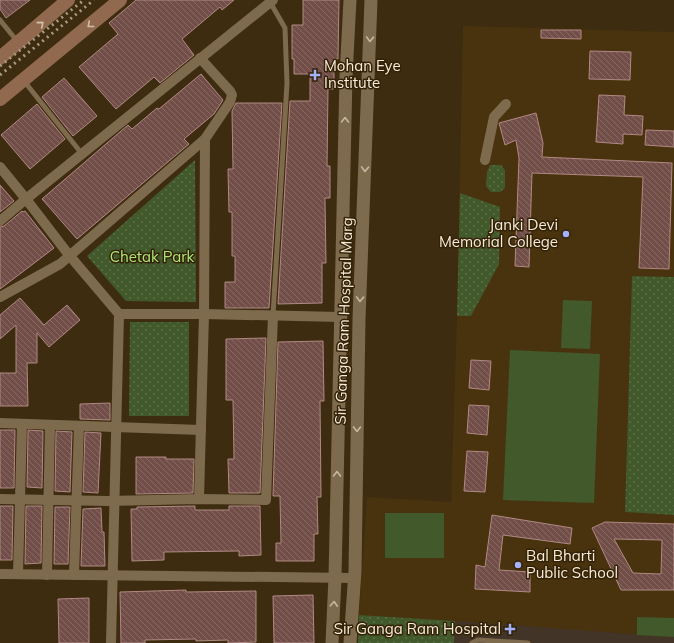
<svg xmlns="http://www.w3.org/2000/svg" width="674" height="643" font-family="Mulish,sans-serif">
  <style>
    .built { fill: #49330e }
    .medical { fill: #423426 }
    .grass { fill: url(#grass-dots) }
    .garden { fill: #41592b }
    .building { fill: url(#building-back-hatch); stroke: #b18984; fill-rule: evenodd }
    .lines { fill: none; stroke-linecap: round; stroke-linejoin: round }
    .service { stroke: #7e6a4d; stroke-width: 5 }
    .minor { stroke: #7e6a4d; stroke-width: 10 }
    .tertiary { stroke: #7e6a4d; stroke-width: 13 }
    .secondary { stroke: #91694e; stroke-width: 14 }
    .rail { stroke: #a89a84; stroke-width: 3; stroke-dasharray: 2 4; stroke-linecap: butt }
    .oneway { stroke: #d3beaa }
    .oneway2 { stroke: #c7b7a2 }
    .poi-dot { fill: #a4b2fc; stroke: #332205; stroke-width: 1.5 }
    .labels { text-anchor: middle; stroke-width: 3; stroke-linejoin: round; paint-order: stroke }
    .poi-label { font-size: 15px; fill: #f7ebdb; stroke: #332205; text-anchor: start }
    .park-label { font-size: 15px; fill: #ade778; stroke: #332205 }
    .street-label { font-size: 15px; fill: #f7ebdb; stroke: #332205 }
  </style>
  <defs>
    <pattern id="grass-dots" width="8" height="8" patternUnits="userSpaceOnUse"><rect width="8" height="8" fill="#41592b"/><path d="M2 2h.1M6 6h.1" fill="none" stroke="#5d7149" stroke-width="1.8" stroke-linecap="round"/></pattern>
    <pattern id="building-back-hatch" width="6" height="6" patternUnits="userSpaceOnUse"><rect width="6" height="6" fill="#724e49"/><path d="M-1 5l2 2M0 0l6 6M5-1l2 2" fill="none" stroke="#876863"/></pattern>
  </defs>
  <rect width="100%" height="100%" fill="#3d2c0f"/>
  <!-- built -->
  <polygon class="built" points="463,26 674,32 674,277 632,276 625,512 674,515 674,637 359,615 367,497 451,502 457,316"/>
  <!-- medical -->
  <polygon class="medical" points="455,621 674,637 674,643 454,643"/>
  <!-- grass -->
  <g class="grass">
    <polygon points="195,160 196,302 126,301 87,256"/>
    <polygon points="490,165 501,165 505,170 505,188 500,192 491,192 486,186 487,172"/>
    <polygon points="460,193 500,207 499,264 471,316 457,316"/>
    <polygon points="674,274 674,515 625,512 632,276 674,277"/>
    <polygon points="130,322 189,322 189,416 129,416"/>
    <polygon points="359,615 455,621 454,643 358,643"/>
  </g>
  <!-- garden -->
  <g class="garden">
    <polygon points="563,300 592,301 590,349 561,348"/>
    <polygon points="510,350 600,354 594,503 503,500"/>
    <rect x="385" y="513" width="59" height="45"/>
    <polygon points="637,617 674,618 674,637 637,635"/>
  </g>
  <!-- building -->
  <g class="building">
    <polygon points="0,0 30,0 6,18 0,9"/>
    <polygon points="136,0 234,0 222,10 220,7 182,39 194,55 160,83 154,77 116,109 79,67 118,34 109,23"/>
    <polygon points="303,0 339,0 338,59 334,59 334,89 328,89 327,166 330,166 330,198 325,198 326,263 322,263 322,303 278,304 290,101 310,101 310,74 294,74 294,59 292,59 292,25 303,25"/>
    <polygon points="541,30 581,30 581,39 541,38"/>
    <polygon points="590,51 631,52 630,80 589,79"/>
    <polygon points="201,74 223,100 214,114 184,139 189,144 77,239 42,199 128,125 132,129 157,108 159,109"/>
    <polygon points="64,78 97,116 73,136 42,97"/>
    <polygon points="599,95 625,96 624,115 643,116 642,135 623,134 623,144 596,142"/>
    <polygon points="236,103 282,103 269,308 225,308 225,282 235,282 235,256 232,256 232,212 229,212 228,169 233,169 232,111"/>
    <polygon points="37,104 65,139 30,169 1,135"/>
    <polygon points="536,113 543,143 542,157 672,163 669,269 639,268 643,177 532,173 529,267 515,266 519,158 516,140 505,145 499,123"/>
    <polygon points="646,130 674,131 674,147 645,145"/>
    <polygon points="0,185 14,201 0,212"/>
    <polygon points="22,211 23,212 25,211 54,248 0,289 0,227 4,226"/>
    <polygon points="20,298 44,325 67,305 80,320 49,347 37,333 37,363 27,363 28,406 0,406 0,373 16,373 16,325 0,339 0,315"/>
    <polygon points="266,338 260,493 229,493 228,459 234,459 233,400 226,400 226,339"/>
    <polygon points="323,341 324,401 320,401 321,497 317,497 318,534 314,534 314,561 276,561 276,543 281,543 280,496 273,496 278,342"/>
    <polygon points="471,360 491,361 489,390 469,388"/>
    <polygon points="110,403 110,420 80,419 80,404"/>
    <polygon points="469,405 489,406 487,435 467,433"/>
    <polygon points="0,430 15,430 14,488 0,488"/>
    <polygon points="28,430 43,431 42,488 27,487"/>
    <polygon points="56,431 72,432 70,492 55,491"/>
    <polygon points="85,432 101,433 98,493 83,492"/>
    <polygon points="467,451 488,452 485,492 464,491"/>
    <polygon points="136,457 166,457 166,459 194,459 193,493 136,494"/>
    <polygon points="0,506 13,506 12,560 0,560"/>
    <polygon points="26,506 42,506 41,563 25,564"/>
    <polygon points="195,506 195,510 229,510 229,506 260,506 261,555 239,556 239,551 164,552 164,560 132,561 131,509 137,509 137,507"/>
    <polygon points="55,507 70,507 68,564 54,564"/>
    <polygon points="101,508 102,532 104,532 105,566 81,566 83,509"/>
    <polygon points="492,515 572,528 570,544 503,535 499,570 530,572 530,592 475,589 476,565 485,567"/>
    <path d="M605,522L674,524V590H621L592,528ZM614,539L662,540L661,574L633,573Z"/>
    <polygon points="186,590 186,592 256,591 256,642 228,643 228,640 196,641 196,639 145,640 145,643 121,643 120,592"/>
    <polygon points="313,595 314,643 274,643 273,596"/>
    <polygon points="89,598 89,643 59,643 58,599"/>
  </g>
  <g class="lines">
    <!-- service -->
    <g class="service">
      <polyline points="270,2 285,28 287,83 273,315"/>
      <polyline points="0,20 17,41"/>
      <polyline points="24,81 82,154"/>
      <polyline points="472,643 478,640 528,643"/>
    </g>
    <!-- minor -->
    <g class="minor">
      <polyline points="485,160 494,117 506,104"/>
      <polyline points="0,167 26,199 0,221"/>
      <polyline points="0,297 60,264 205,139 230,102 232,95 230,91 200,58"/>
      <polyline points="119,314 204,314 340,317"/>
      <polyline points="0,423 201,430"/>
      <polyline points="0,499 108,501 199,499 266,500 273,315"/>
      <polyline points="199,499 204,314 205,139"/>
      <polyline points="0,574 354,578"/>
      <polyline points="18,574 22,424"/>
      <polyline points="47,575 50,425"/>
      <polyline points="74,575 79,426"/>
      <polyline points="111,643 119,314 69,255 26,199 273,0"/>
    </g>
    <!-- tertiary -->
    <g class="tertiary">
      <polyline points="332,643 335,577 346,76 350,0"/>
      <polyline points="350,643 355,571 359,319 371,0"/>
    </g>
    <!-- secondary -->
    <g class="secondary">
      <polyline points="0,58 68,0"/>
      <polyline points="0,99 120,0"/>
    </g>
    <!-- rail -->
    <g class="rail">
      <polyline points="0,66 84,0"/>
      <polyline points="0,75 94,0"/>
    </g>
  </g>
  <!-- one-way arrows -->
  <defs><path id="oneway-chevron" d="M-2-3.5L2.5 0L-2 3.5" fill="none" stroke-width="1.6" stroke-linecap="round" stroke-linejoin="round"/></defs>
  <g class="oneway">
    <use href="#oneway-chevron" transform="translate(41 24) rotate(-41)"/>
    <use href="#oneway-chevron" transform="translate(90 25) rotate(141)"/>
  </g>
  <g class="oneway2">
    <use href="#oneway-chevron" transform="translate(370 39) rotate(92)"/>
    <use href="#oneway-chevron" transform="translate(345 120) rotate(-89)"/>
    <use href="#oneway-chevron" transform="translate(365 169) rotate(92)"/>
    <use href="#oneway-chevron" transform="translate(360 299) rotate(92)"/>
    <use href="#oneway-chevron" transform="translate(357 429) rotate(91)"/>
    <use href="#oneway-chevron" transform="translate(337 474) rotate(-89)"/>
    <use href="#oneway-chevron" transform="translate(334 604) rotate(-87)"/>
  </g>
  <!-- markers -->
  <g class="poi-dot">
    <path d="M313 69h4v4h4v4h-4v4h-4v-4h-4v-4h4z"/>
    <circle cx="566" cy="234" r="4"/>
    <circle cx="518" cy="565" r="4"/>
    <path d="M508 623h4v4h4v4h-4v4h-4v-4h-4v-4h4z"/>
  </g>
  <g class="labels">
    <!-- poi labels -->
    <g class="poi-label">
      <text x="324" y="71">Mohan Eye<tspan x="324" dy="17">Institute</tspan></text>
      <text x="558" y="230" text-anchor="end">Janki Devi<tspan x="558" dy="17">Memorial College</tspan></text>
      <text x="526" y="561">Bal Bharti<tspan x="526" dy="17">Public School</tspan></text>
      <text x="501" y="634" text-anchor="end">Sir Ganga Ram Hospital</text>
    </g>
    <!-- park labels -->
    <g class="park-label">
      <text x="152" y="262">Chetak Park</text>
    </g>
    <!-- street labels -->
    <g class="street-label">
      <text transform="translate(344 321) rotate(-88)" y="5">Sir Ganga Ram Hospital Marg</text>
    </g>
  </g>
</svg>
